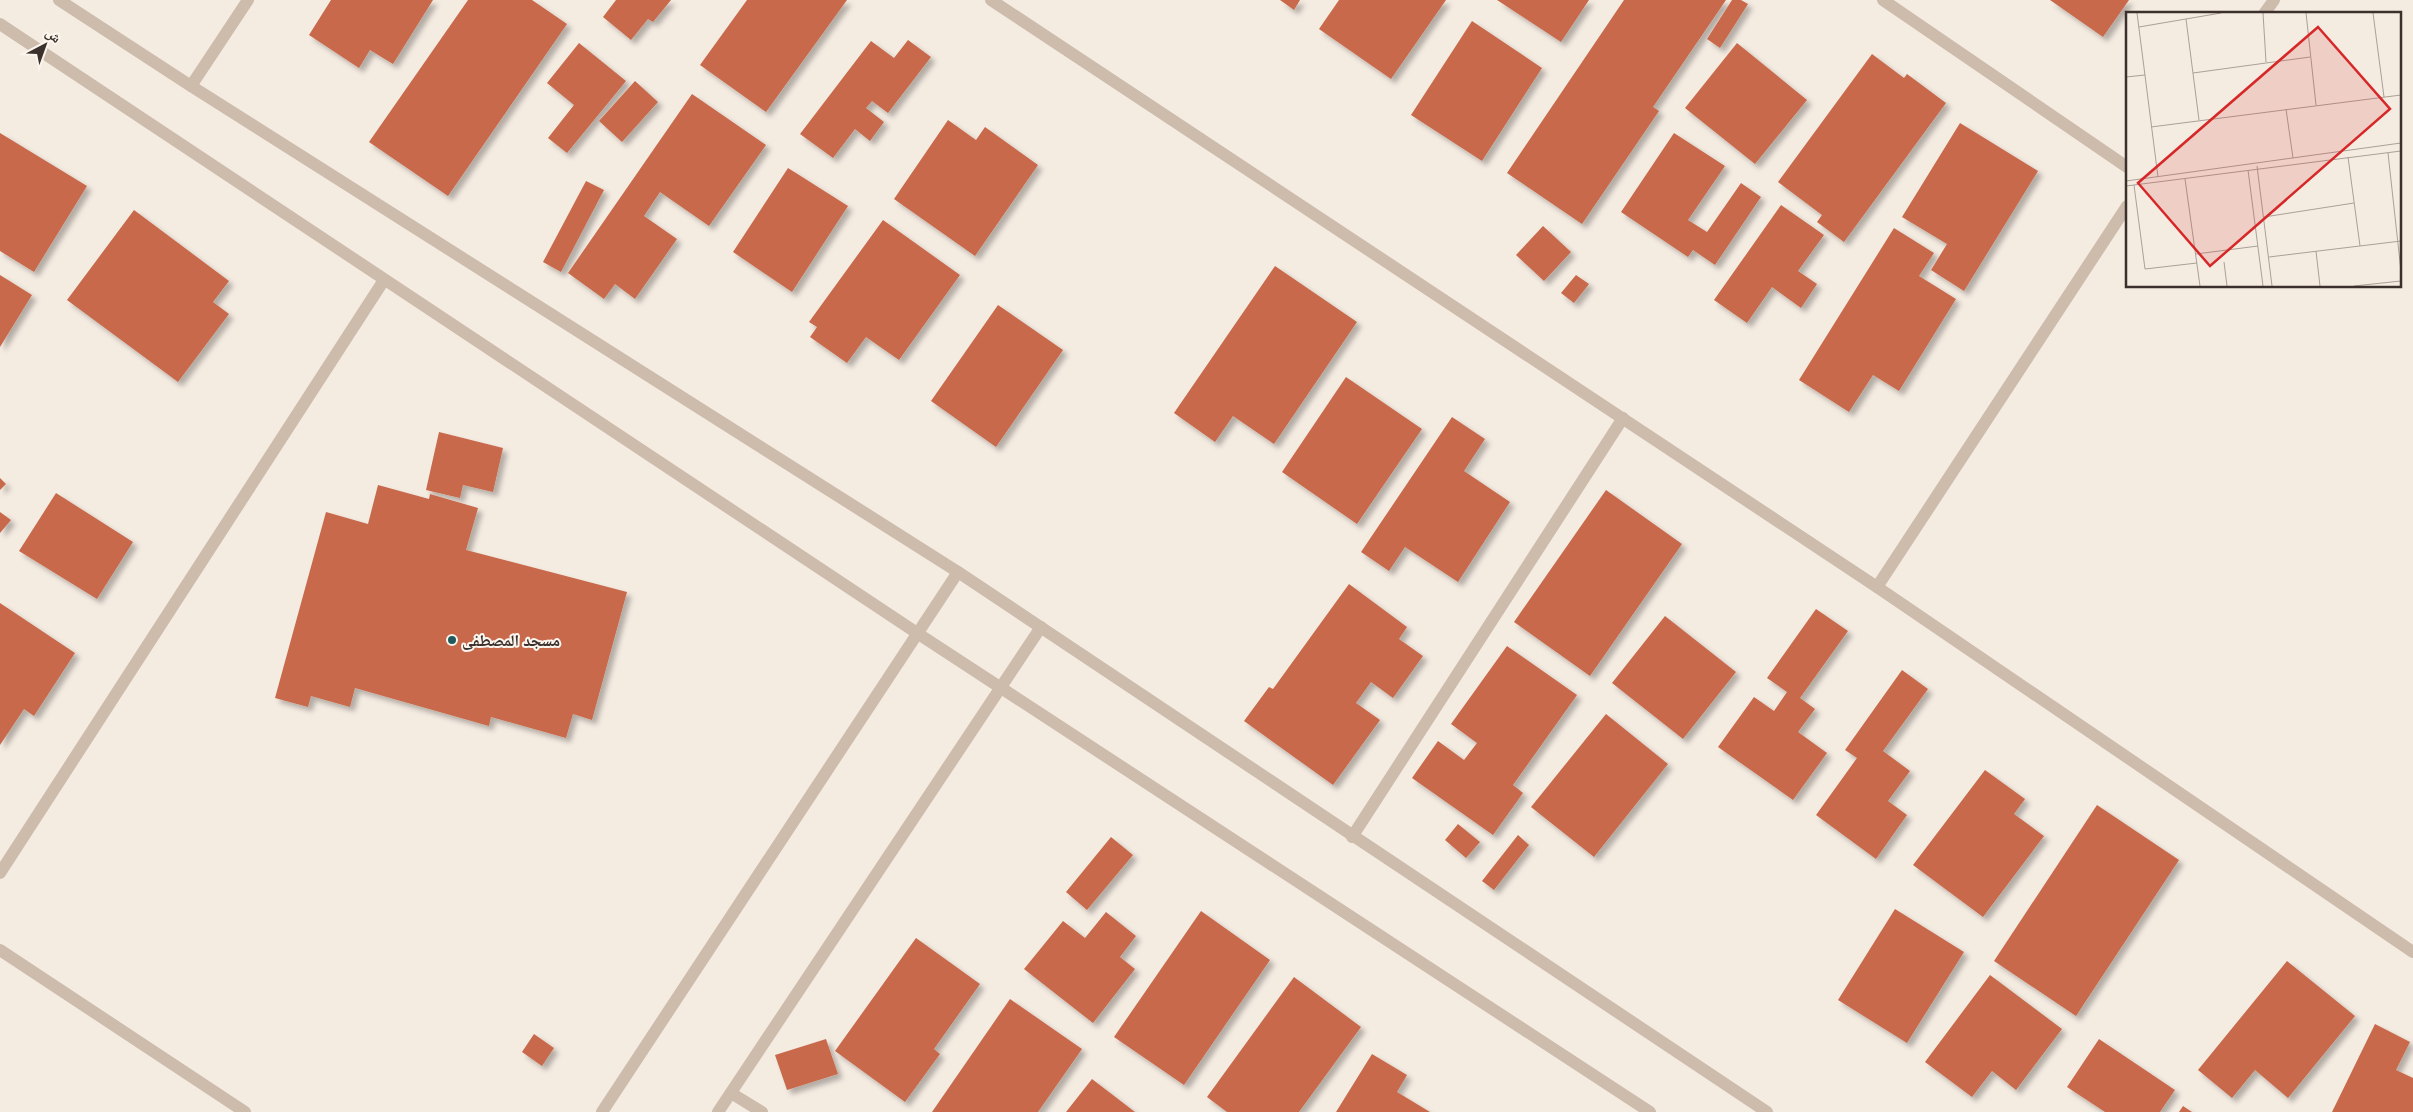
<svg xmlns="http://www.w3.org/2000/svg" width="2413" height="1112" font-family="'PT Sans','Noto Naskh Arabic',sans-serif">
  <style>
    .building { fill: #c8694b; filter: url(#shadow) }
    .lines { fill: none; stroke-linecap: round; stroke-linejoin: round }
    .minor { stroke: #cdbbac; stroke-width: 12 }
    .tertiary { stroke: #cdbbac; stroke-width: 12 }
    .poi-dot { fill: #1f5a5e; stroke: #fbf5ee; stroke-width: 2 }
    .labels { text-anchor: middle; stroke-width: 4; stroke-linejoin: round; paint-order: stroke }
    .poi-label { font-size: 16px; font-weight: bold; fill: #3b302b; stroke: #fbf5ee; text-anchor: start }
    .inset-road { fill: none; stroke: #aaa098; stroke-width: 1 }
    .view { fill: #d62828; fill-opacity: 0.15; stroke: #d62828; stroke-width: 2.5 }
    .inset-edge { fill: none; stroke: #3b302b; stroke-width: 2.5 }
  </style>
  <defs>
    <filter id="shadow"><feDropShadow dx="4.5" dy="4.5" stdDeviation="2.5" flood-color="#0004"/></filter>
  </defs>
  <rect width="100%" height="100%" fill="#f4ebe1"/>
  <!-- building -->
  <g class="building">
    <polygon points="331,0 433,0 393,64 370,50 359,68 309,35"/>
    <polygon points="468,0 532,0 567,24 448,196 369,142"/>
    <polygon points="616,0 671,0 653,22 648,19 631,40 603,17"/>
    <polygon points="747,0 847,0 766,112 700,65"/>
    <polygon points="1280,0 1300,0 1294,10"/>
    <polygon points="1339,0 1446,0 1391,79 1319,29"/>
    <polygon points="1497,0 1589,0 1561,42"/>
    <polygon points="1624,0 1726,0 1653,107 1659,111 1582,224 1507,173"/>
    <polygon points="1732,0 1741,0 1748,4 1720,48 1707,39"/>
    <polygon points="2050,0 2129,0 2103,37"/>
    <polygon points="1472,21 1542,68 1482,161 1411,115"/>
    <polygon points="908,40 931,57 888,113 872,101 866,108 884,122 870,141 855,129 833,158 800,134 871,41 894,58"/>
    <polygon points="579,43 626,81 567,153 548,138 574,105 547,83"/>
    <polygon points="1737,43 1807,100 1755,164 1685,108"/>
    <polygon points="1872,54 1904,78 1907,74 1946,103 1844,242 1817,222 1822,215 1778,182"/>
    <polygon points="635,81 658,102 622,142 599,121"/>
    <polygon points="692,94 766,145 709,226 660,192 644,216 677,239 635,299 615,284 604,299 568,273"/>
    <polygon points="948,120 976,140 985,127 1038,165 975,256 894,199"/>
    <polygon points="1960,123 2038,171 1964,291 1931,270 1947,244 1902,217"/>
    <polygon points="0,133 87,186 34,272 0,251"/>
    <polygon points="1674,133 1725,166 1688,220 1707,232 1741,183 1761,197 1715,265 1693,250 1688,257 1621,212"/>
    <polygon points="788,168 848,206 792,292 733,252"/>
    <polygon points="586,181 604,190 561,272 543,262"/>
    <polygon points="1781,205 1824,235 1798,271 1817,284 1801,308 1772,287 1747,323 1714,300"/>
    <polygon points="134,210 229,281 213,302 229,314 178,382 67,300"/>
    <polygon points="883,220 960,275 899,360 866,337 847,363 810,337 817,327 809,322"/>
    <polygon points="1543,226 1571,252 1544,281 1516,255"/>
    <polygon points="1894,228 1934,253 1919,276 1956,299 1899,391 1873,375 1849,412 1799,380"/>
    <polygon points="1275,266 1357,322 1274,444 1233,416 1215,442 1174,413"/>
    <polygon points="0,275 32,295 0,347"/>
    <polygon points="1576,275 1589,284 1574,303 1561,293"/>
    <polygon points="998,305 1063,350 996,447 931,401"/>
    <polygon points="1346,377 1422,429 1357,524 1282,472"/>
    <polygon points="1452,417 1485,439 1464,471 1510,502 1458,582 1405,547 1389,571 1361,552"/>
    <polygon points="439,432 503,448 493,492 463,485 460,498 426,490"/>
    <polygon points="0,478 6,484 0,490"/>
    <polygon points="378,485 429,499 430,494 478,508 466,550 627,592 592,720 573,714 566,738 491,717 489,726 355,688 350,707 311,696 308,707 275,698 326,512 368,524"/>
    <polygon points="1606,490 1682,544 1590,676 1514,622"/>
    <polygon points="56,493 133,542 97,599 19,551"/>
    <polygon points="0,512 11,520 0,533"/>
    <polygon points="1349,584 1407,627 1399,639 1423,656 1393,698 1371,682 1356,703 1380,720 1333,785 1244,721 1269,687 1273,689"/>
    <polygon points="0,603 75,653 34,716 24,709 0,745"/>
    <polygon points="1816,609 1848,631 1800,698 1815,709 1798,732 1827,753 1793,800 1718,747 1754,697 1774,711 1787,692 1767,678"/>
    <polygon points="1665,616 1736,672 1683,739 1612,683"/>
    <polygon points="1507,646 1577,695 1513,785 1523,793 1493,835 1412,778 1438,741 1464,760 1477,743 1451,724"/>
    <polygon points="1902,670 1928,689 1883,751 1910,771 1888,801 1907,815 1876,859 1816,815 1857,758 1845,750"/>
    <polygon points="1606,714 1668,764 1594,857 1531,807"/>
    <polygon points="1985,770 2025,799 2014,814 2044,836 1983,917 1913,865"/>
    <polygon points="2097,805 2179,860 2076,1016 1994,961"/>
    <polygon points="1458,824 1480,842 1466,858 1445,840"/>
    <polygon points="1518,835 1529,845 1494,890 1482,881"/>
    <polygon points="1111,837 1133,855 1087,910 1066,892"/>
    <polygon points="1895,909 1964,952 1907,1043 1838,1000"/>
    <polygon points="1201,911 1270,960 1184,1085 1114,1037"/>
    <polygon points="1106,912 1136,936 1120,957 1135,969 1093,1023 1024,969 1063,921 1085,938"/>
    <polygon points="916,938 980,984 934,1049 940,1054 905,1102 835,1051"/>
    <polygon points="2287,961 2355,1016 2288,1098 2255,1070 2232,1098 2198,1070"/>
    <polygon points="1990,975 2062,1029 2016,1090 1992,1071 1972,1097 1925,1062"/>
    <polygon points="1294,977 1361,1027 1299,1112 1227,1112 1207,1097"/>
    <polygon points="1010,999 1082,1049 1038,1112 932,1112"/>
    <polygon points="2375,1024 2410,1042 2396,1070 2413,1078 2413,1112 2332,1112"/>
    <polygon points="534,1034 554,1048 542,1066 522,1052"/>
    <polygon points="826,1039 838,1074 787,1090 775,1055"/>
    <polygon points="2099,1039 2175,1090 2160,1112 2105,1112 2067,1087"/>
    <polygon points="1372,1054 1407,1075 1397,1092 1430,1112 1336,1112"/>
    <polygon points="1092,1079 1135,1112 1066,1112"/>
    <polygon points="2183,1106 2192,1112 2179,1112"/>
  </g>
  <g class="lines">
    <!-- minor -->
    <g class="minor">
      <polyline points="991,0 1877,587 2413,952"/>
      <polyline points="1883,0 2127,167"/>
      <polyline points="2264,14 2274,0"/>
      <polyline points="191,86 248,0"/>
      <polyline points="1877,587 2127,206"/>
      <polyline points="1352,837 1623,418"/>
      <polyline points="0,873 384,280"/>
      <polyline points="0,950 245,1112"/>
      <polyline points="731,1093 762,1112"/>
    </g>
    <!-- tertiary -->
    <g class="tertiary">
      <polyline points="59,0 191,86 958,572 1767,1112"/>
      <polyline points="0,24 917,633 1650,1112"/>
      <polyline points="602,1112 958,572"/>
      <polyline points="718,1112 1041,627"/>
    </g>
  </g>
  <!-- markers -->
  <circle class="poi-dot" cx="452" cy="640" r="5"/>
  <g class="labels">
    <!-- poi labels -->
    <g class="poi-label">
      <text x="462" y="646">مسجد المصطفى</text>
    </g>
  </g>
  <!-- overview -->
  <g transform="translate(2126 12)">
    <rect width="275" height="275" fill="#f4ebe1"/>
    <path class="inset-road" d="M11,1L32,165M137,1L140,50M180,1L190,93M247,1L258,85M60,7L73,108M13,15L95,1M67,61L184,45M0,65L19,63M160,97L167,146M25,115L275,83M262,141L275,259M222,145L234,234M131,154L146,274M122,158L137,274M59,167L74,274M0,169L275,131M8,173L19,257L71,251M0,174L275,139M138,205L228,191M190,239L194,274M70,242L132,234M143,245L275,229M98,250L101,274M228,274L275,269"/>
    <path class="view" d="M192,15L264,97L84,254L12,171Z"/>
    <rect width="275" height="275" class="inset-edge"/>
  </g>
  <!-- north arrow -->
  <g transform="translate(45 45) rotate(41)" stroke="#fbf5ee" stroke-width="4" paint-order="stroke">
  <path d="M0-4L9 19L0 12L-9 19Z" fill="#3b302b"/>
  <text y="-8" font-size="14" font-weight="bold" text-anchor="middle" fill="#3b302b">ش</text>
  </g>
</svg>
